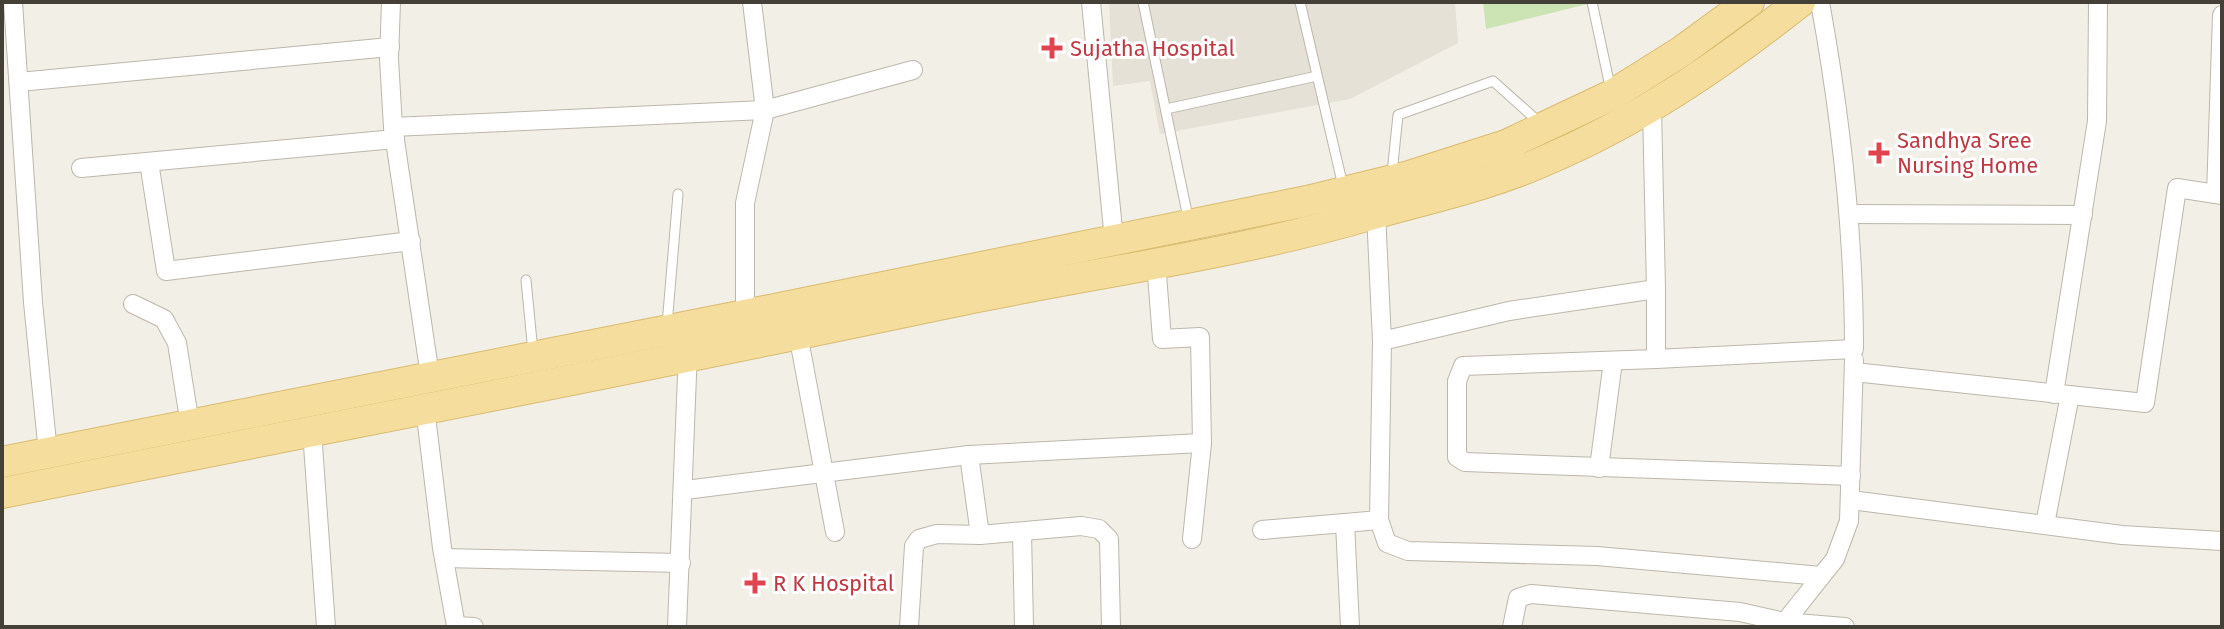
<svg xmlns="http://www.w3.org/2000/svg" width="2224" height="629" font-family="'Fira Sans',sans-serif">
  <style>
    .residential { fill: #e5e1d6 }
    .green { fill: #cce3b4 }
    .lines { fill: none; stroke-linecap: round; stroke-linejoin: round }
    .service-casing { stroke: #bdb7ab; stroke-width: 11 }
    .minor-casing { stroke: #bdb7ab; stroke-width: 20 }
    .primary-casing { stroke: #d9bb6f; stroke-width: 32 }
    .service { stroke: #fff; stroke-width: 9 }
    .minor { stroke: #fff; stroke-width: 18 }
    .primary { stroke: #f5de9d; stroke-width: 30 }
    .health-dot { fill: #e0444e; stroke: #fff; stroke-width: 3 }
    .labels { text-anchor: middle; stroke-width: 6; stroke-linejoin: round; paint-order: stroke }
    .health-label { font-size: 22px; fill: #be3a42; stroke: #fff; text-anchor: start }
  </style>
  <rect width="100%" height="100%" fill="#f2efe7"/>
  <!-- residential -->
  <polygon class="residential" points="1109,2 1455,2 1458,43 1350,99 1160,134 1150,81 1113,86"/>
  <!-- green -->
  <polygon class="green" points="1483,2 1596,2 1486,29"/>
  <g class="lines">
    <!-- service casing -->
    <g class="service-casing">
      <g id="service">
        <polyline points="1143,2 1189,222"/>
        <polyline points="1300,2 1343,186"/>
        <polyline points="1592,2 1611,91"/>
        <polyline points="1166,109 1317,76"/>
        <polyline points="1392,173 1398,115 1493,81 1539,122"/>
        <polyline points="526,280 533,352"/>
        <polyline points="667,325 678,194"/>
      </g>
    </g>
    <!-- minor casing -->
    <g class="minor-casing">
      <g id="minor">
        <polyline points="13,2 33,302 48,453"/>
        <polyline points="391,2 389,59 393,127 430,376"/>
        <polyline points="1091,2 1114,240"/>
        <polyline points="19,82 390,47"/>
        <polyline points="1652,108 1656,289"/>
        <polyline points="393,127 765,110 913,70"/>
        <polyline points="149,162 166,271 411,241"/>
        <polyline points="81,168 395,139"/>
        <polyline points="2216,194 2222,15"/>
        <polyline points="1376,213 1382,341"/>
        <polyline points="1851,214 2083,215"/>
        <polyline points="133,304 164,319 177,343 190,425"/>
        <polyline points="745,315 745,203 765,110 752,2"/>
        <polyline points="798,334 835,532"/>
        <polyline points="1656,359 1463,366 1457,381 1457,457 1465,462 1851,476"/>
        <polyline points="1854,372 2145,403 2177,188 2222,195"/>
        <polyline points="2054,394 2097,121 2098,2"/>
        <polyline points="425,408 442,548 456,626 474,627"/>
        <polyline points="312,431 326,627"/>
        <polyline points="1599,468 1613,361"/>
        <polyline points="685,490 969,455"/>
        <polyline points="1851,500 2122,535 2222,541"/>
        <polyline points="1379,520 1387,543 1408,551 1597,556 1821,576"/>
        <polyline points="2045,524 2070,395"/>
        <polyline points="1262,530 1345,523"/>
        <polyline points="1022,532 1024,627"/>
        <polyline points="980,535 1081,526 1099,529 1109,539 1111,627"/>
        <polyline points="1192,539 1202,443"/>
        <polyline points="444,558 681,563"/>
        <polyline points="677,627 688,350"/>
        <polyline points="909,627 914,546 919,539 937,534 980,535 969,455 1202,443 1200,337 1162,339 1156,262"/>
        <path d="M1350,627L1345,523L1379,520L1382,341L1509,311L1656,289V359L1854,349C1854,231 1841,118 1820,2"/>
        <polyline points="1512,627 1518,598 1531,594 1740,612 1784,622 1845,627"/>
        <polyline points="1781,627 1835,559 1849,521 1854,360"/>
      </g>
    </g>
    <!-- primary casing -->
    <g class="primary-casing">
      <g id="primary">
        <polyline points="2,462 745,315 1307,201 1409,176 1506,145 1612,95 1682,51 1749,2"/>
        <path d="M2,493C314,430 627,371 938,305C1083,274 1231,256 1373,214C1430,198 1490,185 1544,161C1639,121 1720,65 1800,2"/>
      </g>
    </g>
    <!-- service -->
    <use href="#service" class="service"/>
    <!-- minor -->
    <use href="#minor" class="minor"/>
    <!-- primary -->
    <use href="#primary" class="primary"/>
  </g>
  <!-- markers -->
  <g class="health-dot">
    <path d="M1048 36h8v8h8v8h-8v8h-8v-8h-8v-8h8z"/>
    <path d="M1875 141h8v8h8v8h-8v8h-8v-8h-8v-8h8z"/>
    <path d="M751 571h8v8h8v8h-8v8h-8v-8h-8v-8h8z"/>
  </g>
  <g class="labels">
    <!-- health labels -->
    <g class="health-label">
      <text x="1070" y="56">Sujatha Hospital</text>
      <text x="1897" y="148">Sandhya Sree<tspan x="1897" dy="25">Nursing Home</tspan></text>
      <text x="773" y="591">R K Hospital</text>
    </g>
  </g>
  <!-- border -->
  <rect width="2224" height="629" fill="none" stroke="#443f37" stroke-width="8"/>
</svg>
